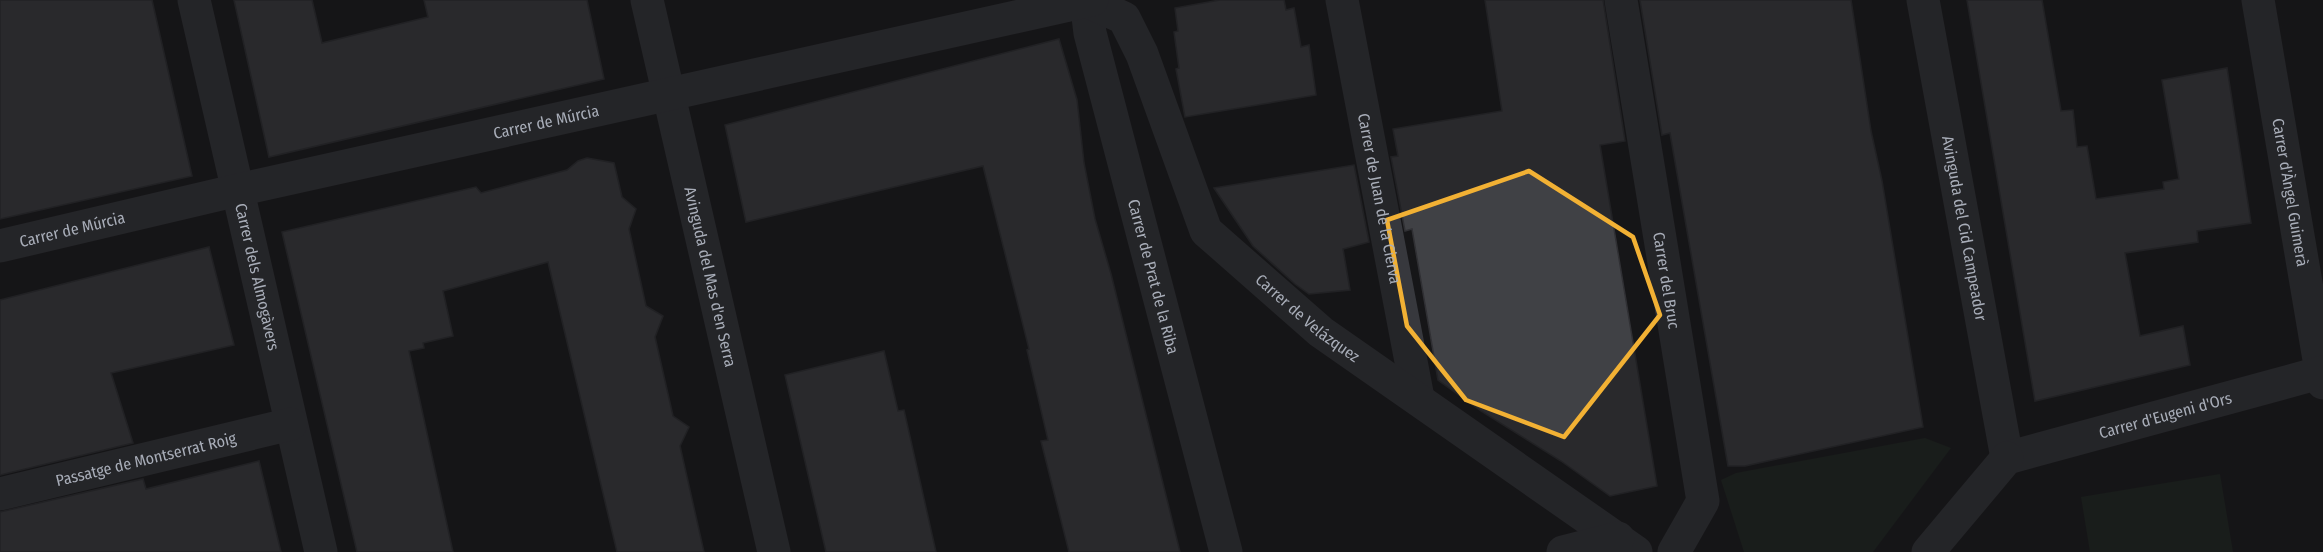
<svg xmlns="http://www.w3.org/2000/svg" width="2323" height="552" font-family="'Fira Sans Condensed',sans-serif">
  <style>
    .green { fill: #1e261f }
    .building { fill: #404145; stroke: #303034; stroke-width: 1.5 }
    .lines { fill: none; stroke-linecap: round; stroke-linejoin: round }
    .minor { stroke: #37383d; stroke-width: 33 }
    .marked { fill: none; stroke: #f2b134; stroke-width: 4.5; stroke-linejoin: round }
    .labels { text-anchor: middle; stroke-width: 6; stroke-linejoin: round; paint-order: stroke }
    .street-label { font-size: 16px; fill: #a8adb8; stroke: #111113 }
  </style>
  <rect width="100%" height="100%" fill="#161618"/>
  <!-- green -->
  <g class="green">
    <polygon points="1925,438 1951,448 1873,552 1744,552 1721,480 1736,473"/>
    <polygon points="2220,474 2233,552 2090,552 2081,497"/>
  </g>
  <!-- building -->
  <g class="building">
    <polygon points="0,0 152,0 192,176 0,219"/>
    <polygon points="234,0 312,0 322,43 428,17 424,0 587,0 604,79 269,157"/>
    <polygon points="1220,0 1284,0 1286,10 1294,8 1301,47 1309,45 1316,95 1185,117 1176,69 1179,68 1174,32 1178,31 1175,8"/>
    <polygon points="1485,0 1603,0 1625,141 1600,145 1657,486 1610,496 1561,461 1481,411 1438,380 1412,229 1405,231 1391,157 1398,156 1393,129 1502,111"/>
    <polygon points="1640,0 1851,0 1871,131 1882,181 1923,427 1745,466 1728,466 1670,133 1662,135"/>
    <polygon points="1967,0 2042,0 2061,111 2073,110 2077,147 2087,146 2096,199 2164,189 2163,182 2179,179 2162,80 2227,68 2251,223 2197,231 2198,242 2125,253 2140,336 2183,326 2190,365 2035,401"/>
    <polygon points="1059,39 1077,100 1084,163 1095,219 1111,274 1180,552 1069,552 1041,441 1048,440 1027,350 1029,349 983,166 746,222 725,125"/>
    <polygon points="587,158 614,163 622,197 636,209 629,229 646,306 663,316 655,337 673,416 689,427 680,446 704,552 617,552 548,262 443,291 453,336 423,343 424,348 409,351 453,552 357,552 282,232 476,187 481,193 567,170 578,161"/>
    <polygon points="1354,165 1369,242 1343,249 1350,290 1309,294 1295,284 1253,246 1214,188"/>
    <polygon points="209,247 234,345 111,373 133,443 0,475 0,300"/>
    <polygon points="884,351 898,411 904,410 936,552 826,552 785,375"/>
    <polygon points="259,461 281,552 0,552 0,512 143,479 146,489"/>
  </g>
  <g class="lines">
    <!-- minor -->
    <g class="minor">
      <path id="s1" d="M194,0L321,552"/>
      <path id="s2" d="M647,0L774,552"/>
      <path id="s3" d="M1086,0L1090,33L1226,552"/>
      <path id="s4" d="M1342,0L1418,398"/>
      <path id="s5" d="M1621,0L1703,501L1674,552"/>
      <path id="s6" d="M1923,0L2007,458"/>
      <path id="s7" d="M2258,0L2323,383"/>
      <path id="s8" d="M1086,1L1124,18L1142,54L1206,231L1321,332L1636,552"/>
      <path id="s9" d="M0,246L238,190L1092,0"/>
      <path id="s10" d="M2007,458L2323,372"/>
      <path id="s11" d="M0,494L291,424"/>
      <polyline points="1563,552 1618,538"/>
      <polyline points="1928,552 2007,458"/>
    </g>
  </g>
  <!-- marked area -->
  <path d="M0 0H2323V552H0ZM1529,171L1633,237L1660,315L1564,437L1466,400L1407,326L1387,220Z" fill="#161618" fill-opacity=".55" fill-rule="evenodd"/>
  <path class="marked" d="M1529,171L1633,237L1660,315L1564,437L1466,400L1407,326L1387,220Z"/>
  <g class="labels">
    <!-- street labels -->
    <g class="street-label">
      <text dy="6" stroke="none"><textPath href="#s9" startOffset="560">Carrer de Múrcia</textPath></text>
      <text dy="6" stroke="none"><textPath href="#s7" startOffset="195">Carrer d'Àngel Guimerà</textPath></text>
      <text dy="6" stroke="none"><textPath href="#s4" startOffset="202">Carrer de Juan de la Cierva</textPath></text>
      <text dy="6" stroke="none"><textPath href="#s9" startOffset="74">Carrer de Múrcia</textPath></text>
      <text dy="6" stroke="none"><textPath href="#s6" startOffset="232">Avinguda del Cid Campeador</textPath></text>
      <text dy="6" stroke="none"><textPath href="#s1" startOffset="284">Carrer dels Almogàvers</textPath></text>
      <text dy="6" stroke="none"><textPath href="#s2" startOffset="284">Avinguda del Mas d'en Serra</textPath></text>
      <text dy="6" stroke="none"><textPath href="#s3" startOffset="285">Carrer de Prat de la Riba</textPath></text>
      <text dy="6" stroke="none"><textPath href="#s5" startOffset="284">Carrer del Bruc</textPath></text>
      <text dy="6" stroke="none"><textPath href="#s8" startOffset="404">Carrer de Velázquez</textPath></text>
      <text dy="6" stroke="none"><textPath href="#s10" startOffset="164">Carrer d'Eugeni d'Ors</textPath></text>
      <text dy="6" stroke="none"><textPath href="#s11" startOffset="150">Passatge de Montserrat Roig</textPath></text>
    </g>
  </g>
</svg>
